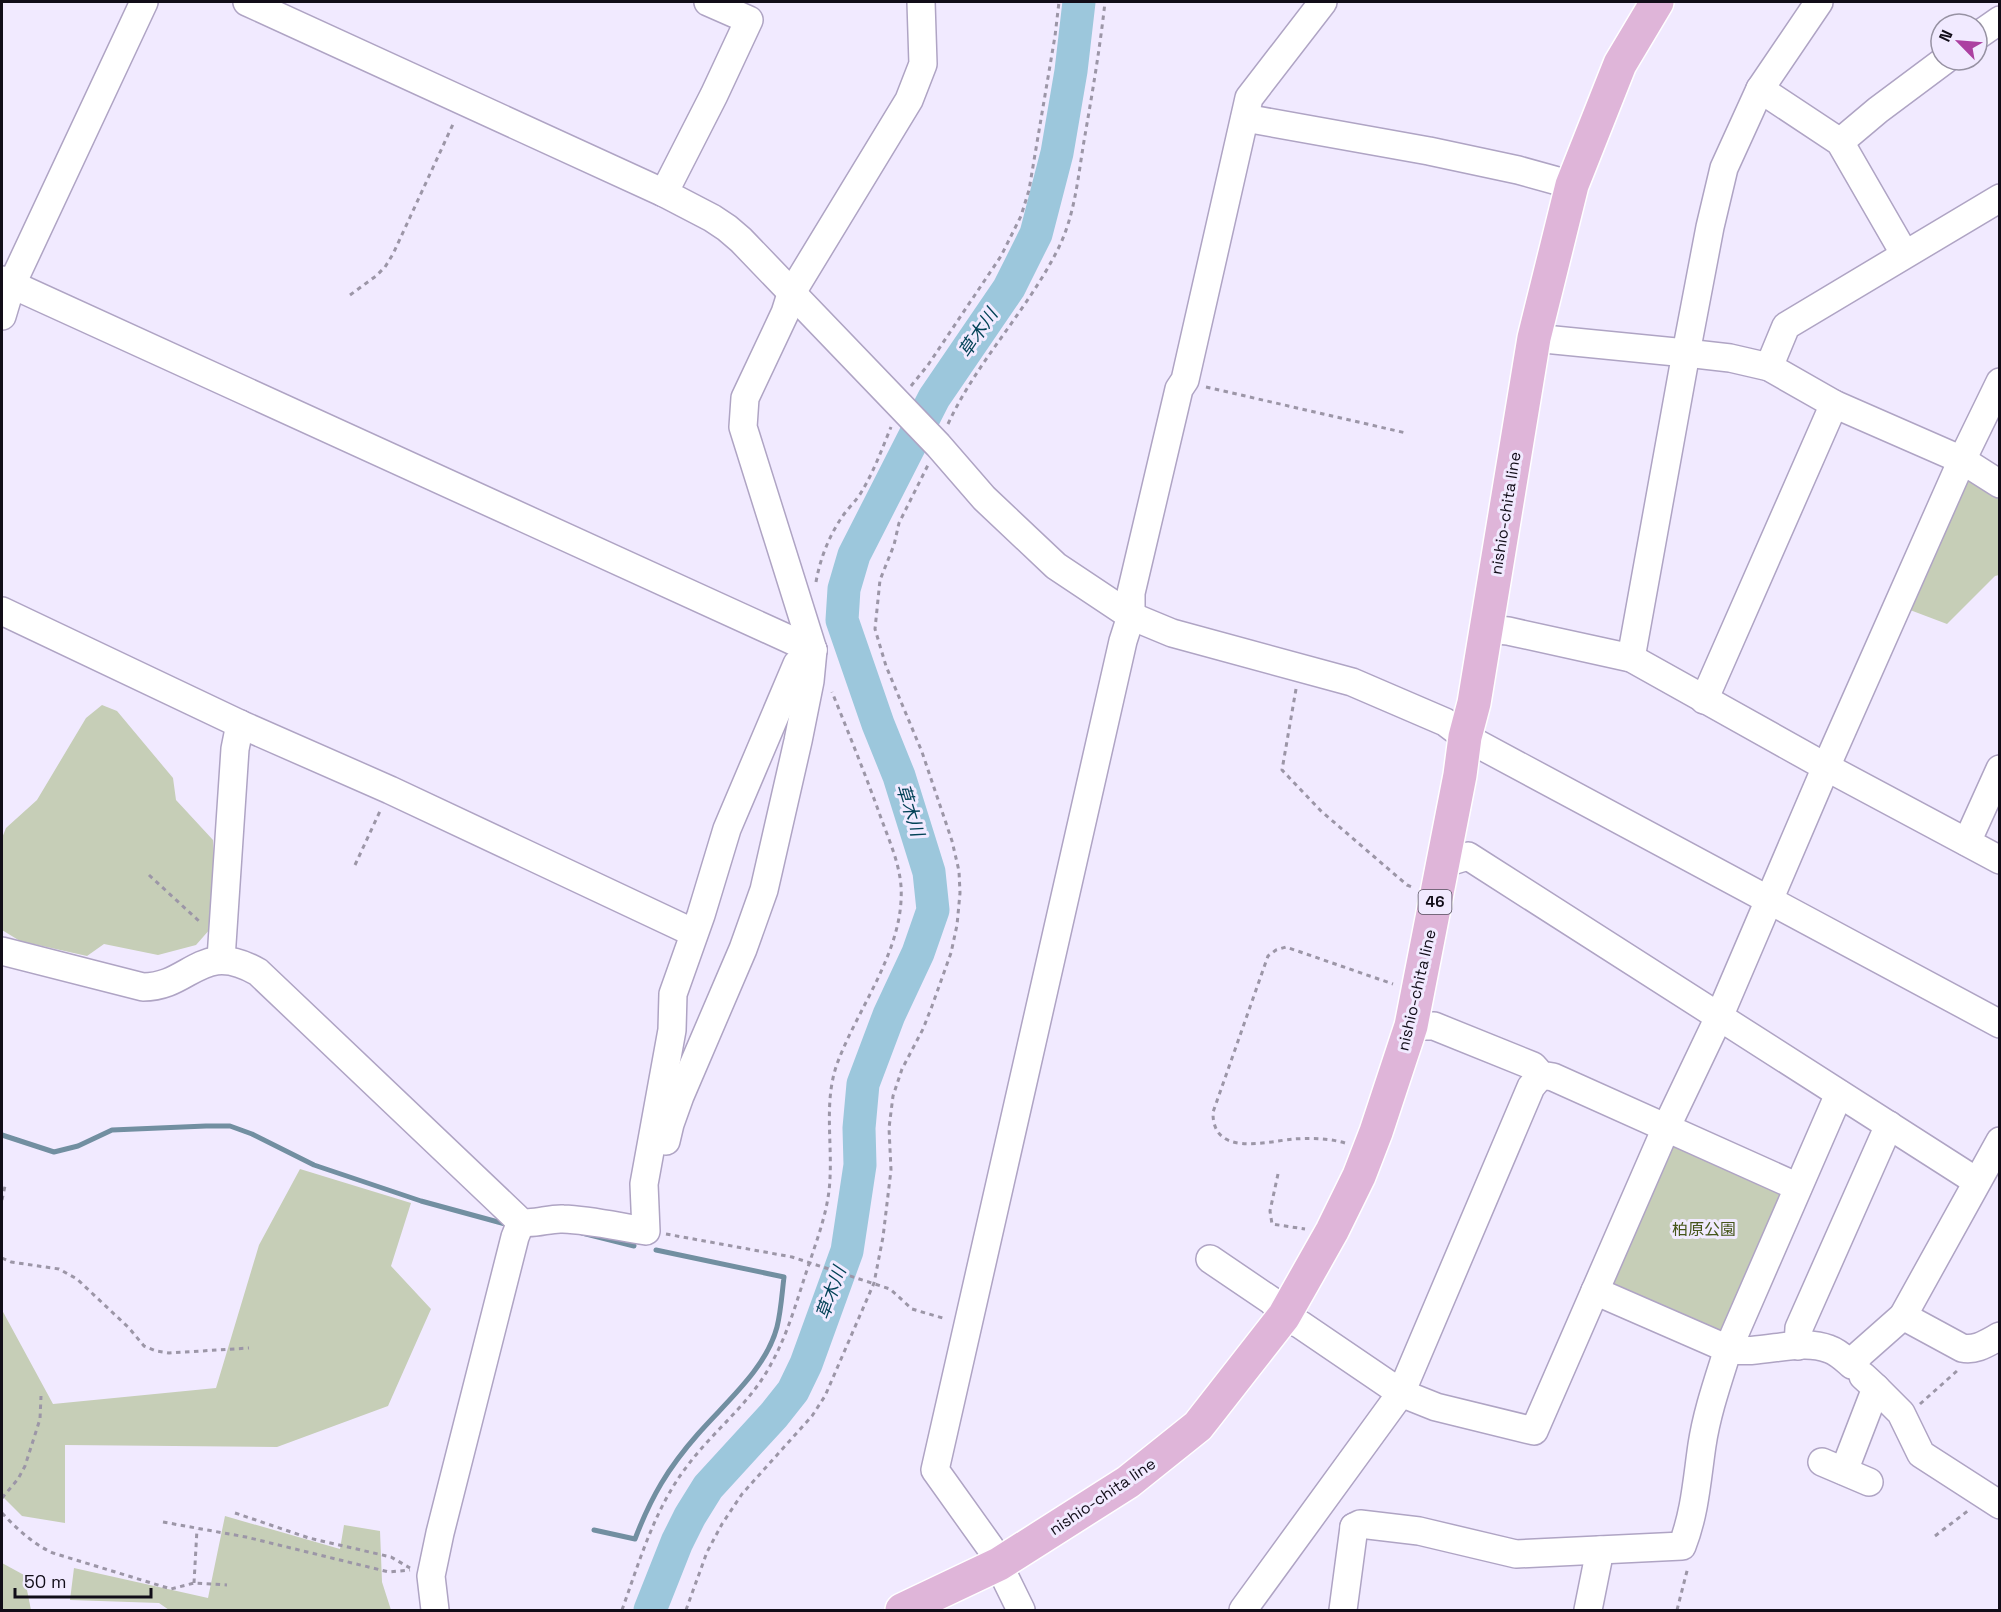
<svg xmlns="http://www.w3.org/2000/svg" width="2001" height="1612" font-family="'Space Grotesk','Noto Sans JP',sans-serif">
  <style>
    .green { fill: #c6ceb7 }
    .lines { fill: none; stroke-linecap: round; stroke-linejoin: round }
    .stream { stroke: #728fa1; stroke-width: 5 }
    .river { stroke: #9cc7dc; stroke-width: 33 }
    .minor-casing { stroke: #afa4c4; stroke-width: 30 }
    .major-casing { stroke: #fff; stroke-width: 36 }
    .path { stroke: #9c96a7; stroke-width: 3; stroke-dasharray: 4.5 4.5; stroke-linecap: butt }
    .minor { stroke: #fff; stroke-width: 27 }
    .major { stroke: #dfb5d9; stroke-width: 33 }
    .labels { text-anchor: middle; stroke-width: 6; stroke-linejoin: round; paint-order: stroke }
    .shield { fill: #f1eaff; stroke: #544f5d; stroke-width: 1.5 }
    .shield-label { font-size: 15px; font-weight: bold; fill: #110d18 }
    .street-label { font-size: 16px; fill: #110d18; stroke: #f1eaff }
    .park-label { font-size: 16px; fill: #46561b; stroke: #f1eaff }
    .water-label { font-size: 18px; font-style: italic; fill: #034257; stroke: #f1eaff }
  </style>
  <rect width="100%" height="100%" fill="#f1eaff"/>
  <!-- green -->
  <g class="green">
    <polygon points="1967,481 1999,491 1999,575 1995,576 1947,624 1910,610"/>
    <polygon points="102,705 117,711 173,778 176,800 213,840 218,920 196,945 158,955 104,944 87,956 20,941 2,930 2,838 6,828 37,800 86,718"/>
    <polygon points="1684,1143 1798,1187 1723,1342 1607,1290 1662,1152"/>
    <polygon points="300,1169 411,1203 391,1266 431,1309 388,1406 277,1447 65,1445 65,1523 22,1516 2,1496 2,1310 53,1404 216,1388 259,1245"/>
    <polygon points="225,1516 340,1549 344,1525 380,1531 382,1582 391,1610 169,1610 159,1603 70,1600 74,1568 208,1598"/>
    <polygon points="2,1563 24,1575 31,1610 2,1610"/>
  </g>
  <g class="lines">
    <!-- stream -->
    <g class="stream">
      <polyline points="2,1135 54,1152 78,1146 112,1130 206,1126 230,1126 252,1134 314,1165 421,1201 509,1225"/>
      <polyline points="582,1233 634,1246"/>
      <path d="M594,1530L635,1539C651,1497 668,1468 698,1434C726,1402 766,1369 777,1327C781,1311 782,1293 784,1277L656,1250"/>
    </g>
    <!-- river -->
    <polyline class="river" points="650,1610 677,1542 690,1516 708,1487 774,1415 793,1391 806,1364 847,1251 860,1165 859,1128 863,1084 889,1015 918,953 933,910 929,872 899,776 878,724 842,620 844,589 854,555 934,398 1009,288 1036,234 1057,153 1071,71 1079,2"/>
    <!-- minor casing -->
    <g class="minor-casing">
      <g id="minor">
        <polyline points="247,2 664,193 712,218 727,228 741,240 938,445 984,498 1056,566 1131,616 1172,633 1352,682 1445,722 1465,737 2000,1024"/>
        <polyline points="1977,36 2000,20"/>
        <polyline points="1760,89 1840,142 1904,253"/>
        <polyline points="1245,118 1429,151 1518,170 1572,185"/>
        <polyline points="1840,142 1878,110 1945,60"/>
        <polyline points="664,193 714,95 749,20 708,2"/>
        <polyline points="2,280 813,650"/>
        <polyline points="2,316 11,286 144,2"/>
        <polyline points="1534,338 1686,353 1730,358 1769,367 1834,404 1962,460 2000,484"/>
        <polyline points="1769,367 1786,326 2000,198"/>
        <polyline points="2,611 240,724 390,790 694,933"/>
        <polyline points="1486,629 1508,631 1631,658 1826,767 2000,860"/>
        <polyline points="1631,658 1686,353 1710,227 1724,168 1760,89 1819,2"/>
        <polyline points="1704,700 1834,404"/>
        <polyline points="1967,842 2000,769"/>
        <polyline points="1442,864 1468,856 1976,1181"/>
        <path d="M2,951L143,987C191,987 201,939 258,972L521,1222C535,1225 549,1218 563,1219C591,1220 619,1227 646,1231L644,1184L672,1030L673,994L701,915L727,829L797,664L813,650"/>
        <polyline points="221,959 235,749 240,724"/>
        <polyline points="1411,1026 1434,1026 1533,1066 1541,1075 1553,1077 1798,1187"/>
        <polyline points="666,1141 670,1124 680,1096 743,949 764,890 798,741 810,681 813,650 743,427 745,398 785,313 791,294 909,100 923,64 921,2"/>
        <polyline points="1210,1259 1272,1301 1284,1316 1301,1325 1401,1393 1436,1407 1534,1431 1666,1128 1719,1017 1826,767 1962,460 2000,382"/>
        <polyline points="1595,1291 1728,1349 1839,1094"/>
        <path d="M1903,1316L1962,1348C1976,1351 1987,1343 2000,1336"/>
        <polyline points="1798,1346 1799,1328 1889,1125"/>
        <polyline points="1876,1388 1901,1413 1921,1454 2000,1505"/>
        <polyline points="1822,1462 1869,1482"/>
        <polyline points="1844,1471 1876,1388 1863,1376"/>
        <path d="M1354,1527L1360,1524L1419,1531L1516,1554L1682,1546C1695,1513 1697,1479 1702,1445C1707,1412 1718,1381 1728,1349C1761,1356 1799,1337 1829,1349C1838,1352 1845,1359 1852,1365L1860,1354L1903,1316L2000,1141"/>
        <polyline points="435,1610 431,1576 440,1533 515,1237 521,1222"/>
        <polyline points="1021,1610 990,1547 935,1470 1123,641 1131,616 1131,593 1179,389 1185,380 1249,98 1323,2"/>
        <polyline points="1243,1610 1401,1393 1531,1087 1541,1075"/>
        <polyline points="1343,1610 1354,1527"/>
        <polyline points="1588,1610 1600,1550"/>
      </g>
    </g>
    <!-- major casing -->
    <g class="major-casing">
      <polyline id="major" points="902,1610 999,1564 1128,1482 1198,1426 1284,1316 1332,1231 1359,1176 1376,1132 1411,1026 1460,775 1465,737 1474,703 1534,338 1572,185 1620,64 1657,2"/>
    </g>
    <!-- path -->
    <g class="path">
      <polyline points="350,295 376,276 385,267 393,254 454,122"/>
      <polyline points="911,386 928,365 1001,256 1021,216 1029,190 1055,36 1059,2"/>
      <polyline points="1206,387 1406,433"/>
      <path d="M948,424C977,361 1028,310 1059,247C1075,214 1078,177 1084,141C1092,95 1100,48 1105,2"/>
      <path d="M816,582C820,559 829,536 842,517C848,508 857,500 862,491C874,471 882,449 891,427"/>
      <polyline points="1296,689 1282,770 1321,811 1407,885 1412,887"/>
      <polyline points="355,865 381,809"/>
      <polyline points="149,875 200,922"/>
      <path d="M1345,1143C1328,1138 1310,1138 1293,1139C1265,1142 1212,1157 1213,1112L1268,956L1276,950L1286,947L1393,984"/>
      <polyline points="1278,1174 1270,1211 1272,1224 1305,1229"/>
      <polyline points="2,1200 5,1186"/>
      <polyline points="666,1234 792,1257 890,1289 912,1309 946,1319"/>
      <polyline points="2,1258 11,1262 59,1269 77,1279 129,1328 144,1346 156,1351 169,1353 249,1348"/>
      <polyline points="1920,1404 1958,1370"/>
      <polyline points="2,1498 18,1479 25,1466 40,1419 41,1396"/>
      <path d="M2,1513C17,1529 33,1544 53,1553L171,1589L194,1583L227,1585"/>
      <polyline points="235,1513 309,1538 391,1557 410,1568"/>
      <polyline points="163,1522 246,1537 389,1572 410,1570"/>
      <polyline points="1935,1536 1969,1510"/>
      <polyline points="194,1583 197,1529"/>
      <path d="M622,1610C640,1560 655,1507 688,1465C714,1430 751,1403 771,1364C789,1332 798,1296 810,1261C819,1234 829,1207 830,1178C832,1140 824,1101 837,1064C858,1007 905,949 901,886C899,862 889,840 881,818C866,776 849,734 832,692"/>
      <polyline points="686,1610 707,1552 722,1524 742,1494 812,1416 825,1396 874,1283 883,1237 891,1170 889,1128 893,1096 902,1069 923,1029 932,1006 951,953 957,925 960,893 959,871 952,841 922,752 886,666 875,629 880,580 894,545 899,523 928,465"/>
      <polyline points="1677,1610 1688,1567"/>
    </g>
    <!-- minor -->
    <use href="#minor" class="minor"/>
    <!-- major -->
    <use href="#major" class="major"/>
  </g>
  <g class="labels">
    <!-- shield labels -->
    <rect class="shield" x="1418.5" y="890" width="33" height="24" rx="4.5"/>
    <g class="shield-label">
      <text x="1435" y="907">46</text>
    </g>
    <!-- street labels -->
    <g class="street-label">
      <text transform="translate(1505 513) rotate(-81)" y="6">nishio-chita line</text>
      <text transform="translate(1416 990) rotate(-77)" y="6">nishio-chita line</text>
      <text transform="translate(1102 1496) rotate(-34)" y="6">nishio-chita line</text>
    </g>
    <!-- park labels -->
    <g class="park-label">
      <text x="1704" y="1235">柏原公園</text>
    </g>
    <!-- water labels -->
    <g class="water-label">
      <text transform="translate(978 333) rotate(-56)" y="6">草木川</text>
      <text transform="translate(910 810) rotate(73)" y="6">草木川</text>
      <text transform="translate(831 1293) rotate(-70)" y="6">草木川</text>
    </g>
  </g>
  <!-- border -->
  <rect width="2001" height="1612" fill="none" stroke="#110d18" stroke-width="6"/>
  <!-- north arrow -->
  <g transform="translate(1959 42) rotate(295)"><circle r="28" fill="#f1eaff" stroke="#9792a3" stroke-width="1.5"/>
  <path d="M0-4.5L10 22L0 15L-10 22Z" fill="#ac40a1"/>
  <text y="-9" font-size="16" font-weight="bold" text-anchor="middle" fill="#110d18">N</text>
  </g>
  <!-- scale -->
  <path d="M15 1588v9h136v-9" fill="none" stroke="#110d18" stroke-width="3"/>
  <text x="24" y="1588" font-size="18" fill="#110d18" stroke="#f1eaff" stroke-width="4.5" paint-order="stroke">50 m</text>
</svg>
